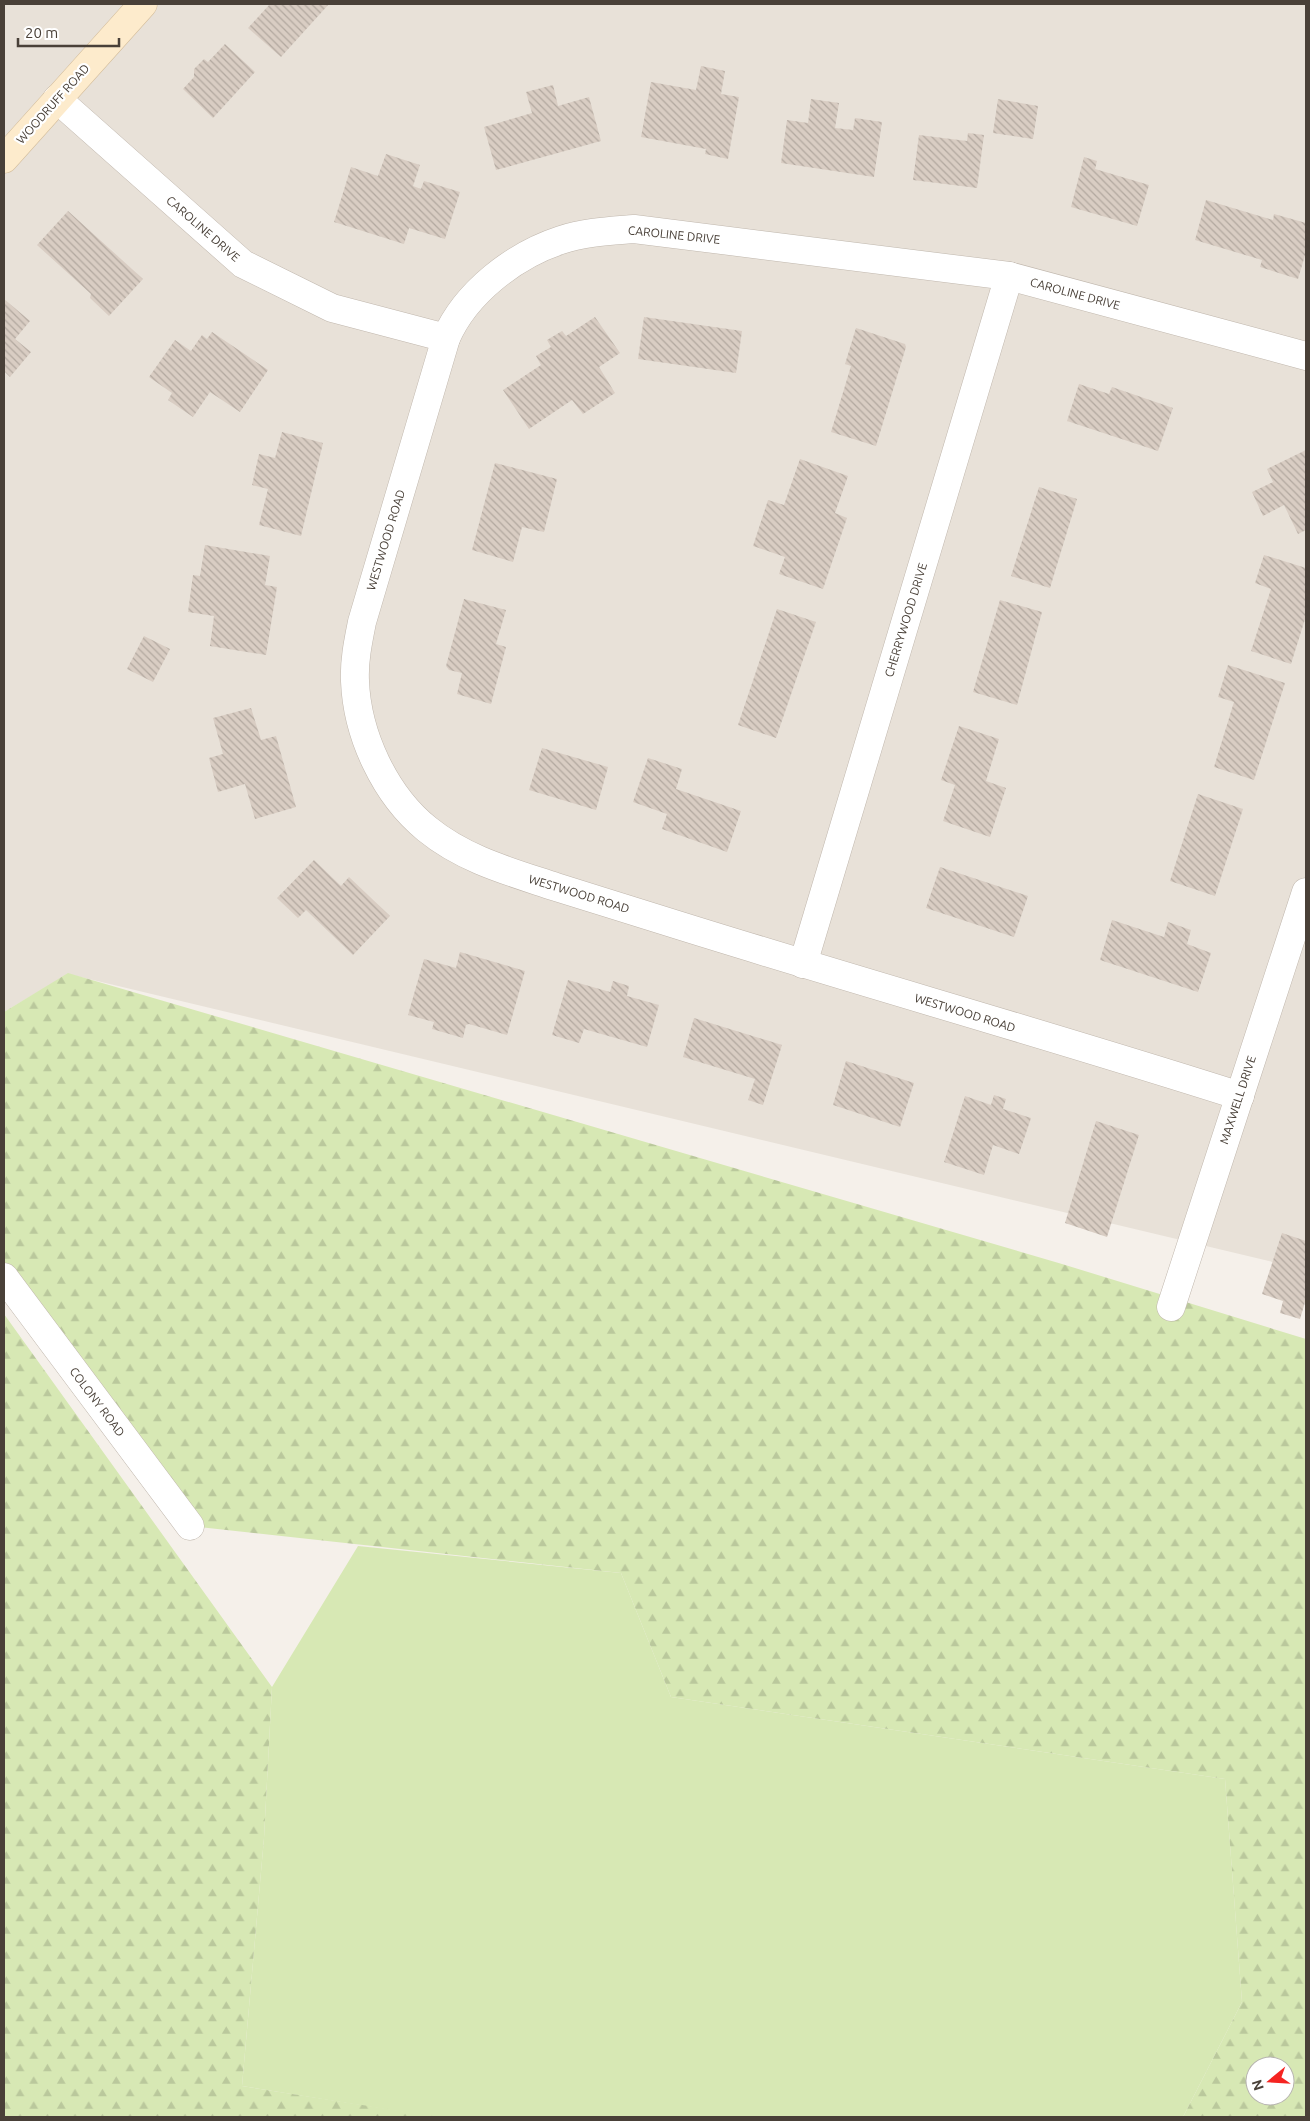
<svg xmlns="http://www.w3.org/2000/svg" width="1310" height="2121" font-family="Ubuntu,sans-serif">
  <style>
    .residential { fill: #e8e1d8 }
    .green { fill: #d7e8b4 }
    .forest { fill: url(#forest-firs); fill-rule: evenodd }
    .building { fill: url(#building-back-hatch) }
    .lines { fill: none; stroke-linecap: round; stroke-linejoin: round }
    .street-casing { stroke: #c0b7ad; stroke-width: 29 }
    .secondary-casing { stroke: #d3bd9b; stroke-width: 29 }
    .street { stroke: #fff; stroke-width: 28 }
    .secondary { stroke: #fdebcc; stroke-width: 28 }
    .labels { text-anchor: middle; stroke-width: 4.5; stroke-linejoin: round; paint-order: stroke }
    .street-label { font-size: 12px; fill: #494038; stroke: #fff }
  </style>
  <defs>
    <pattern id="forest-firs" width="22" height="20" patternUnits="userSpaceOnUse" patternTransform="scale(1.25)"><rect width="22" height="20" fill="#d7e8b4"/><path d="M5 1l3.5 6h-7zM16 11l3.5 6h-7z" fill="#bac89c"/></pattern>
    <pattern id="building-back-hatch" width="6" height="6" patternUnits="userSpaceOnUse" patternTransform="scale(1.25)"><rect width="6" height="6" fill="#d9cdc3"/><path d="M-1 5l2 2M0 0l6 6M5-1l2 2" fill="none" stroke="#b2a89f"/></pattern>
  </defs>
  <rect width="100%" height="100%" fill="#f5f0ea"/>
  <!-- residential -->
  <polygon class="residential" points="4,4 1306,4 1306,1270 68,974 4,1012"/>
  <!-- green -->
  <polygon class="green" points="358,1546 621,1573 671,1697 1225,1779 1242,2002 1183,2117 434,2117 242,2086 264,1838 272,1687"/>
  <!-- forest -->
  <g class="forest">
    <path d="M68,973L1062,1264L1306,1339V2117H1183L1242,2002L1225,1779L671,1697L621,1573L190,1526L4,1277V1012ZM1255,2066H1285V2096H1255Z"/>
    <polygon points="4,1314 272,1687 264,1838 242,2086 439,2117 4,2117"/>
  </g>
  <!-- building -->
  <g class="building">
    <polygon points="270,4 329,4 281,57 248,28"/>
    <polygon points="225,44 255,72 213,118 183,89 194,77 194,69 204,59 208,62"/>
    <polygon points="701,66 725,71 721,94 739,97 728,159 705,154 706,149 641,137 651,82 696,90"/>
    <polygon points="553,85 558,106 589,97 601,141 496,170 484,127 532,113 526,92"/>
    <polygon points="811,99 839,103 835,128 853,130 855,118 882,122 874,177 781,163 787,120 808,123"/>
    <polygon points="998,99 1038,106 1033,139 993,133"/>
    <polygon points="968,133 984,135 977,188 913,180 919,135 967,141"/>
    <polygon points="386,154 420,165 413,186 421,189 424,181 460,192 445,239 409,228 404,244 334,222 351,167 378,176"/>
    <polygon points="1084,157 1097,161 1095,169 1149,185 1137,226 1071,207"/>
    <polygon points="1206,200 1273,220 1274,214 1306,223 1306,252 1298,279 1260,267 1262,260 1195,240"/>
    <polygon points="68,211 143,279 109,316 90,298 91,294 37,245"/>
    <polygon points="4,299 30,321 15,339 31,352 10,377 4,371"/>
    <polygon points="595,317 620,353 599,367 615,393 583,414 572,400 529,429 503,390 541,365 536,356 551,347 547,340 562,331 566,336"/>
    <polygon points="644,317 742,331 736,373 638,359"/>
    <polygon points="856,328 905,344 906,347 876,446 831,432 851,366 845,364"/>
    <polygon points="212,332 268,370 240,412 210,392 193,417 168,400 172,393 149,377 175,340 191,351 202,335 207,339"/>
    <polygon points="1079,384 1109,394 1112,387 1173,408 1158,451 1067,421"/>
    <polygon points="282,432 323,443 301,536 259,525 268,489 252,485 259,454 275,458"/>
    <polygon points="1306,450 1306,530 1298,534 1284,505 1263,516 1252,492 1273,482 1267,469"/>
    <polygon points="800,459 848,476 835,513 847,518 823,589 779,574 785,557 753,546 768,500 784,505"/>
    <polygon points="495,463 557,479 544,532 522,527 513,562 472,550"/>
    <polygon points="1039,487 1077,499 1050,588 1011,576"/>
    <polygon points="205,545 270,556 265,585 277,587 266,655 210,646 214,616 188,612 193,575 200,576"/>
    <polygon points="1264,555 1306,568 1306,616 1291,664 1251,651 1271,589 1255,583"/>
    <polygon points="464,599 506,610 496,644 506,647 491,704 457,694 462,673 449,670 446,666"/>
    <polygon points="1000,600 1042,612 1017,705 973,692"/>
    <polygon points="777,609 816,622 776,738 738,725"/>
    <polygon points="144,636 170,649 153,682 127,669"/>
    <polygon points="1228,665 1285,683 1254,780 1214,767 1234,702 1218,697"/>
    <polygon points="251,708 261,740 276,736 296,807 255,819 245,784 218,792 209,758 223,754 213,718"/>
    <polygon points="959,726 999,739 986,781 1006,788 990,837 943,821 955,785 941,780"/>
    <polygon points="542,748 608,767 596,810 529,790"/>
    <polygon points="648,758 682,769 676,789 741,811 727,852 662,829 667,814 633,802"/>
    <polygon points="1198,794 1243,809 1215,896 1170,881"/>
    <polygon points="314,860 341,886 349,877 390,916 353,955 306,910 298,918 277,898"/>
    <polygon points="940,867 1028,896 1014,937 926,908"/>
    <polygon points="1112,920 1164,937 1168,922 1191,930 1187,944 1211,953 1198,992 1100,960"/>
    <polygon points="460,952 525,971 507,1035 469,1024 466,1025 463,1038 432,1029 434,1022 408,1015 424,959 456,968"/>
    <polygon points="568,980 610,992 613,981 629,986 627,996 659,1005 647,1047 584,1029 579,1043 552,1035"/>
    <polygon points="694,1018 782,1045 763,1105 748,1100 755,1079 683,1057"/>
    <polygon points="846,1061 914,1083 900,1127 833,1105"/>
    <polygon points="994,1095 1006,1099 1003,1109 1031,1118 1019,1154 993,1145 984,1175 944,1162 965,1096 991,1105"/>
    <polygon points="1096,1121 1139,1135 1107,1237 1065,1223"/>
    <polygon points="1282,1233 1306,1241 1306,1299 1300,1319 1280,1313 1283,1301 1262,1294"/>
  </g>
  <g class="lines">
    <!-- street casing -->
    <g class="street-casing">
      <g id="street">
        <path d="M57,99L243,264L332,308L446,338C466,292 515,255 561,240C585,232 610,231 634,229L1009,276L1306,356"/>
        <path d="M446,338L362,622C358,642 354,661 355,681C357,735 385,795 427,829C465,860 511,872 556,887C592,898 629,910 665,921C856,981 1049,1035 1240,1096"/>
        <polyline points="803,964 1009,276"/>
        <polyline points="4,1277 190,1526"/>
        <polyline points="1171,1307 1306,892"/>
      </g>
    </g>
    <!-- secondary casing -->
    <g class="secondary-casing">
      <polyline id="secondary" points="4,159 143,4"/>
    </g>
    <!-- street -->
    <use href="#street" class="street"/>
    <!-- secondary -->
    <use href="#secondary" class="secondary"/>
  </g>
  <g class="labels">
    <!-- street labels -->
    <g class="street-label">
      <text transform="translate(53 104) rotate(-48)" y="4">WOODRUFF ROAD</text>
      <text transform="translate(203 229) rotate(41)" y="4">CAROLINE DRIVE</text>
      <text transform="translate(674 235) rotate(6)" y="4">CAROLINE DRIVE</text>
      <text transform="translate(1075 294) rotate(15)" y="4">CAROLINE DRIVE</text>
      <text transform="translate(386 540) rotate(-73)" y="4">WESTWOOD ROAD</text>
      <text transform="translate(906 620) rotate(-73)" y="4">CHERRYWOOD DRIVE</text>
      <text transform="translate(579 894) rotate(17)" y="4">WESTWOOD ROAD</text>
      <text transform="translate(965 1013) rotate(17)" y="4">WESTWOOD ROAD</text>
      <text transform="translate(1238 1100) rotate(-72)" y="4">MAXWELL DRIVE</text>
      <text transform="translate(97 1402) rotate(53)" y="4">COLONY ROAD</text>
    </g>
  </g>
  <!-- border -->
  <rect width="1310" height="2121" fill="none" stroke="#494038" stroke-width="10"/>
  <!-- north arrow -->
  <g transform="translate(1270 2081) rotate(252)"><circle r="24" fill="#ffffff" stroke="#b6b3af"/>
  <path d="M0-4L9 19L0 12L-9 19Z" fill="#f52421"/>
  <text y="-8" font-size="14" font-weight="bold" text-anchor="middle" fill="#494038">N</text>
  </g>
  <!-- scale -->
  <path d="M18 38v8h101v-8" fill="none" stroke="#494038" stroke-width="2.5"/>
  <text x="25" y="38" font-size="15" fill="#494038" stroke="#ffffff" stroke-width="4" paint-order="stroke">20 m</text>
</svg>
